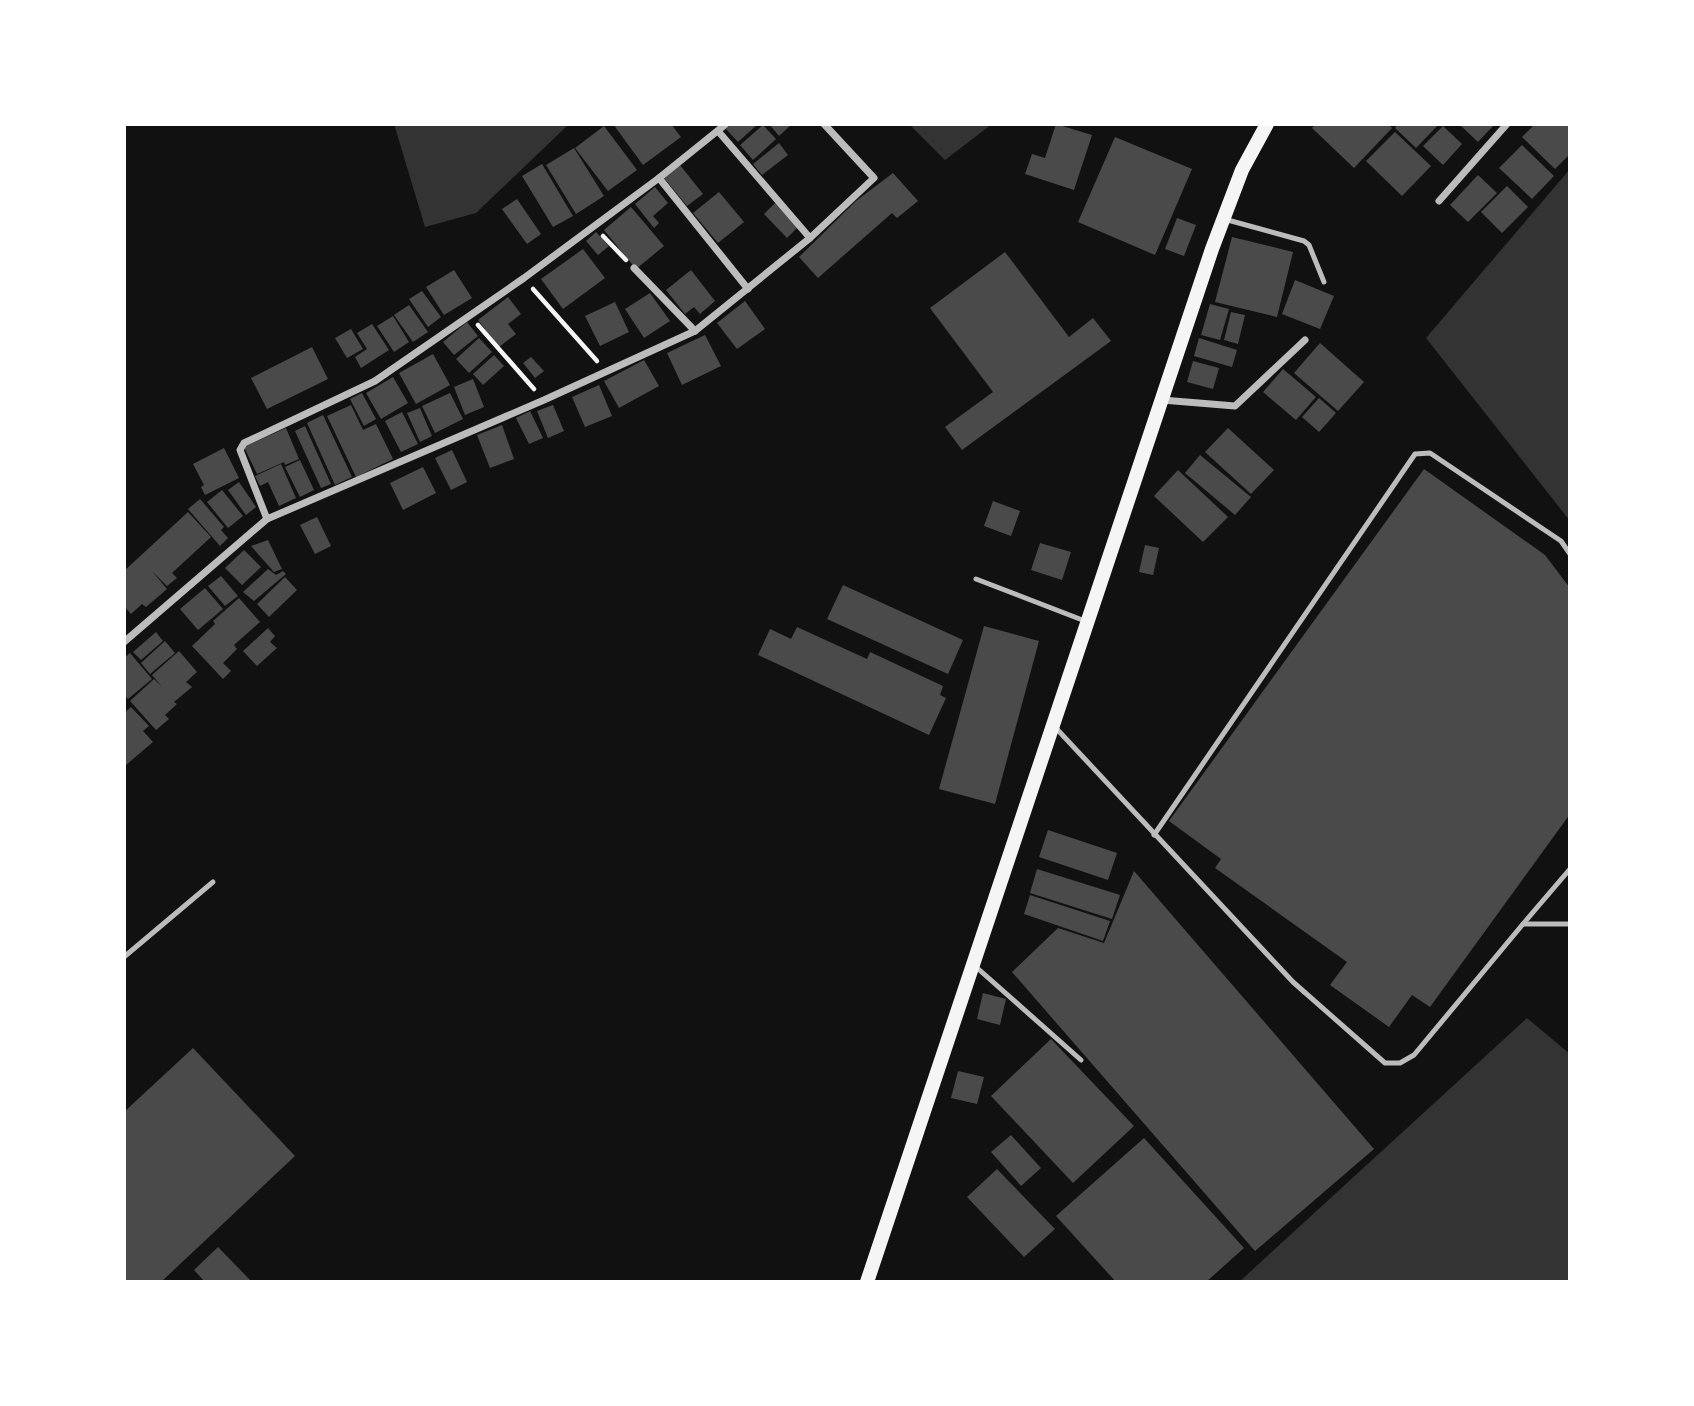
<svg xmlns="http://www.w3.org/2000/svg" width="1694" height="1406" font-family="'Noto Sans',sans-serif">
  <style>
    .water { fill: #333 }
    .building { fill: #4a4a4a }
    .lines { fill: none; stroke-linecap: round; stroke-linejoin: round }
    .path { stroke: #f5f5f5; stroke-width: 4.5 }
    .service { stroke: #bcbcbc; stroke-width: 5 }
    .minor { stroke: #bcbcbc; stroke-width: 7 }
    .secondary { stroke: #f5f5f5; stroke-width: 14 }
  </style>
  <rect width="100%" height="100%" fill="#111"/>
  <!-- water -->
  <g class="water">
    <polygon points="394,124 569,124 476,213 425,227"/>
    <polygon points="909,124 992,124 945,160"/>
    <polygon points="1570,169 1570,521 1426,338"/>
    <polygon points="1527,1018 1570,1054 1570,1282 1239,1282"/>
  </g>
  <!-- building -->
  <g class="building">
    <polygon points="613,124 671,124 681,137 643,165"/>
    <polygon points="732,124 758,124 738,142 726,129"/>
    <polygon points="769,124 792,124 779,136"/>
    <polygon points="1056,124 1092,135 1074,190 1025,174 1032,154 1045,158"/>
    <polygon points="1316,124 1388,124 1392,128 1354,168 1312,128"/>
    <polygon points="1398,124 1439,124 1416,148 1395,128"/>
    <polygon points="1459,124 1491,124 1493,126 1478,142"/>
    <polygon points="1535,124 1570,124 1570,154 1555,169 1522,137"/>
    <polygon points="763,125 776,139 753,160 740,145"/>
    <polygon points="604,126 637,170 608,191 575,148"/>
    <polygon points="1443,126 1462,144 1443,165 1423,146"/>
    <polygon points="1395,132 1431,166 1402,196 1366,161"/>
    <polygon points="1115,137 1192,169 1155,255 1078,222"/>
    <polygon points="779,143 788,155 762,175 753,164"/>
    <polygon points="1522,145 1554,176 1532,199 1499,168"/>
    <polygon points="574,148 604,196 576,214 546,165"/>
    <polygon points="542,164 573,216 553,227 522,176"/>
    <polygon points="680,165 703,194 687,206 664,178"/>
    <polygon points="893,173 918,201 897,218 892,213 818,278 799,257 856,201"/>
    <polygon points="1478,175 1497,193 1468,222 1450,205"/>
    <polygon points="1507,186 1528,207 1502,233 1481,212"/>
    <polygon points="655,187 668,203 653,216 659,223 654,228 635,204"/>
    <polygon points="719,192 744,222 718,243 693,213"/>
    <polygon points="517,199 541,234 527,244 502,209"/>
    <polygon points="776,202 799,226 787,238 764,214"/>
    <polygon points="631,207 664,246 636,269 604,230"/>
    <polygon points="1177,218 1196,225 1184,256 1165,249"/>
    <polygon points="596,232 609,246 598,255 586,241"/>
    <polygon points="1232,237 1293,252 1277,317 1215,302"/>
    <polygon points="583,249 605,278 563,309 541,279"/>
    <polygon points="1005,252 1069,337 1093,318 1111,341 962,450 945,427 993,392 930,308"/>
    <polygon points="454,270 472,298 444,315 426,287"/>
    <polygon points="691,270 715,301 700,314 694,307 685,314 666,290"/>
    <polygon points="1295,280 1334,296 1320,329 1282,314"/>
    <polygon points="422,291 441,317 428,327 409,299"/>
    <polygon points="650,293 670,321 644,338 625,309"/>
    <polygon points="508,297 521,314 508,324 516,334 499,347 478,320"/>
    <polygon points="745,301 765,329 737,349 717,323"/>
    <polygon points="615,302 629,332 600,346 585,316"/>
    <polygon points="1210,304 1229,309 1220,340 1201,335"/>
    <polygon points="409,305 428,332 413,342 394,315"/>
    <polygon points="1231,312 1245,315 1238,344 1224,340"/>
    <polygon points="393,316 409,342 394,352 377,326"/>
    <polygon points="467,322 478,336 454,355 443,342"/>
    <polygon points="372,324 389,350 361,368 355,357 367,349 357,333"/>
    <polygon points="351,329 363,349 347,358 335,338"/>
    <polygon points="705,335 721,366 682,385 667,353"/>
    <polygon points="479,338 492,352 469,373 456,359"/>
    <polygon points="1199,338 1237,350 1232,367 1194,356"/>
    <polygon points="1320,343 1364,382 1338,411 1294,373"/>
    <polygon points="312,347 328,379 267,409 251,378"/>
    <polygon points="433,354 450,385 416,404 399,373"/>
    <polygon points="494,355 504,366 483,385 473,374"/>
    <polygon points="531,357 544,371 535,378 523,363"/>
    <polygon points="644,360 659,386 619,408 604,381"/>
    <polygon points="1193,361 1219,368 1213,389 1187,382"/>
    <polygon points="1283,369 1316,397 1296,420 1263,392"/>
    <polygon points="393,377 408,403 381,419 366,393"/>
    <polygon points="473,379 484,407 465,415 454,387"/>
    <polygon points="599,385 612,416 585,427 572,397"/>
    <polygon points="362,393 376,419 364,426 350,399"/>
    <polygon points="450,393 463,419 435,433 422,406"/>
    <polygon points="1319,398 1336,413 1319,432 1302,417"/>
    <polygon points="351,405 363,430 376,424 393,459 356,477 327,416"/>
    <polygon points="553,405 564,431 548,438 537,411"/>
    <polygon points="420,408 432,436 420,442 407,413"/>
    <polygon points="530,411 543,438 529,444 516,418"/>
    <polygon points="402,412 418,444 401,452 385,421"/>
    <polygon points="323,415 352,477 335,485 307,423"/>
    <polygon points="502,425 514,459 490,468 477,435"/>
    <polygon points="305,426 331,484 321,488 295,431"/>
    <polygon points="286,428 299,459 285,465 284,462 257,474 244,447"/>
    <polygon points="1228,428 1274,470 1251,494 1205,452"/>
    <polygon points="224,448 239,478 205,495 201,487 204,485 193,464"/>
    <polygon points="452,450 467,482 451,490 435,458"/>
    <polygon points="1200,455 1251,497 1235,515 1185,473"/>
    <polygon points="300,460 314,490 300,497 285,467"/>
    <polygon points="281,464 296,498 279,506 268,482 260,486 255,476"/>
    <polygon points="423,467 436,493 403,510 390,483"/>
    <polygon points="1424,469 1545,555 1570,588 1570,814 1430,1007 1412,995 1389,1027 1330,985 1347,962 1215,868 1221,859 1169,821"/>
    <polygon points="1178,470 1228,517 1203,542 1154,496"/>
    <polygon points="239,482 256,507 246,515 228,490"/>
    <polygon points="222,490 243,516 228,528 207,502"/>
    <polygon points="200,499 224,527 221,530 228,538 220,546 188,509"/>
    <polygon points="993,501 1020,511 1011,536 984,526"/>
    <polygon points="188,512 211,537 172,573 177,578 167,586 152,571 167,589 146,607 142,604 131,614 124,606 124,571"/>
    <polygon points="317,517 331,546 315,554 300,525"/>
    <polygon points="268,540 282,569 274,572 251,546"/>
    <polygon points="1040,543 1071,552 1062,580 1031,570"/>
    <polygon points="1145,545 1159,548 1153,575 1139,572"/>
    <polygon points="244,550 261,567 242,585 225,568"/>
    <polygon points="268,569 276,575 283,571 286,574 254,601 243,592"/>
    <polygon points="221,576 238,596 225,606 208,586"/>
    <polygon points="285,577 297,590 269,617 257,604"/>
    <polygon points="843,585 963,640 948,674 827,619"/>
    <polygon points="205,588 223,609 198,630 180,609"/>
    <polygon points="239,598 260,622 234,645 237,649 223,663 231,671 223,679 192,646 215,624 213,621"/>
    <polygon points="984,626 1039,641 995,804 939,789"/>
    <polygon points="797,627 867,659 870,652 943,686 940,695 946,698 929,735 758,655 770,629 791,639"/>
    <polygon points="268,628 275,636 270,642 277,648 257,666 243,651"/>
    <polygon points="156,632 163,641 141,660 133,652"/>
    <polygon points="165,641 175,653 150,674 141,663"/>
    <polygon points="179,651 197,672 186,682 192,687 174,702 177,704 165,715 169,719 156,730 130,701 154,679 162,687 152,675"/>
    <polygon points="130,653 152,679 128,699 124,695 124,658"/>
    <polygon points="131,707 149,726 143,731 153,742 126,765 124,713"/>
    <polygon points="1048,830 1117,853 1108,880 1039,857"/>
    <polygon points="1037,869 1120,895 1112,919 1030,893"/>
    <polygon points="1134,871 1374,1149 1255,1251 1012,972 1058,928 1104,943"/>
    <polygon points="1030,895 1110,921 1103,941 1024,914"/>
    <polygon points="983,993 1006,999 1000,1025 977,1019"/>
    <polygon points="1051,1039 1134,1126 1073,1183 991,1096"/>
    <polygon points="193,1048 295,1156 161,1282 124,1282 124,1112"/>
    <polygon points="958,1071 984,1077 977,1104 951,1098"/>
    <polygon points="1011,1135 1041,1168 1021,1186 991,1152"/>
    <polygon points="1144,1138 1244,1248 1206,1282 1116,1282 1056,1216"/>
    <polygon points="997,1169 1055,1229 1024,1257 967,1197"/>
    <polygon points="218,1247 252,1282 205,1282 194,1270"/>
  </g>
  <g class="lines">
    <!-- path -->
    <g class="path">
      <polyline points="603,236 626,260"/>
      <polyline points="533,289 597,361"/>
      <polyline points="478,325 534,389"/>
    </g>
    <!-- service -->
    <g class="service">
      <polyline points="1224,219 1304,241 1309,245 1324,282"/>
      <polyline points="976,579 1085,621"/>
      <polyline points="1054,726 1293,982 1385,1063 1400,1063 1414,1055 1523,924 1570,924"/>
      <polyline points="1154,835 1415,454 1430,453 1561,541 1570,554"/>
      <polyline points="1523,924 1570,869"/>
      <polyline points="124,957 213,882"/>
      <polyline points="976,967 1081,1060"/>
    </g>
    <!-- minor -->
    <g class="minor">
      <polyline points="718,131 810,238"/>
      <polyline points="659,178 748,289"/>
      <polyline points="1439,201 1507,124"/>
      <polyline points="634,268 695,331"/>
      <polyline points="1162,400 1235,406 1305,340"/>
      <polyline points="267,519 240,450 244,443 375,381 524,278 659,178 726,124"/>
      <polyline points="124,642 267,519 544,400 695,331 810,238 874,178 824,124"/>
    </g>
    <!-- secondary -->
    <polyline class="secondary" points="867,1282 1212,249 1242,170 1267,124"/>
  </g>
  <!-- border -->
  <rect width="1694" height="1406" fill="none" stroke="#ffffff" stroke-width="252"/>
</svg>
